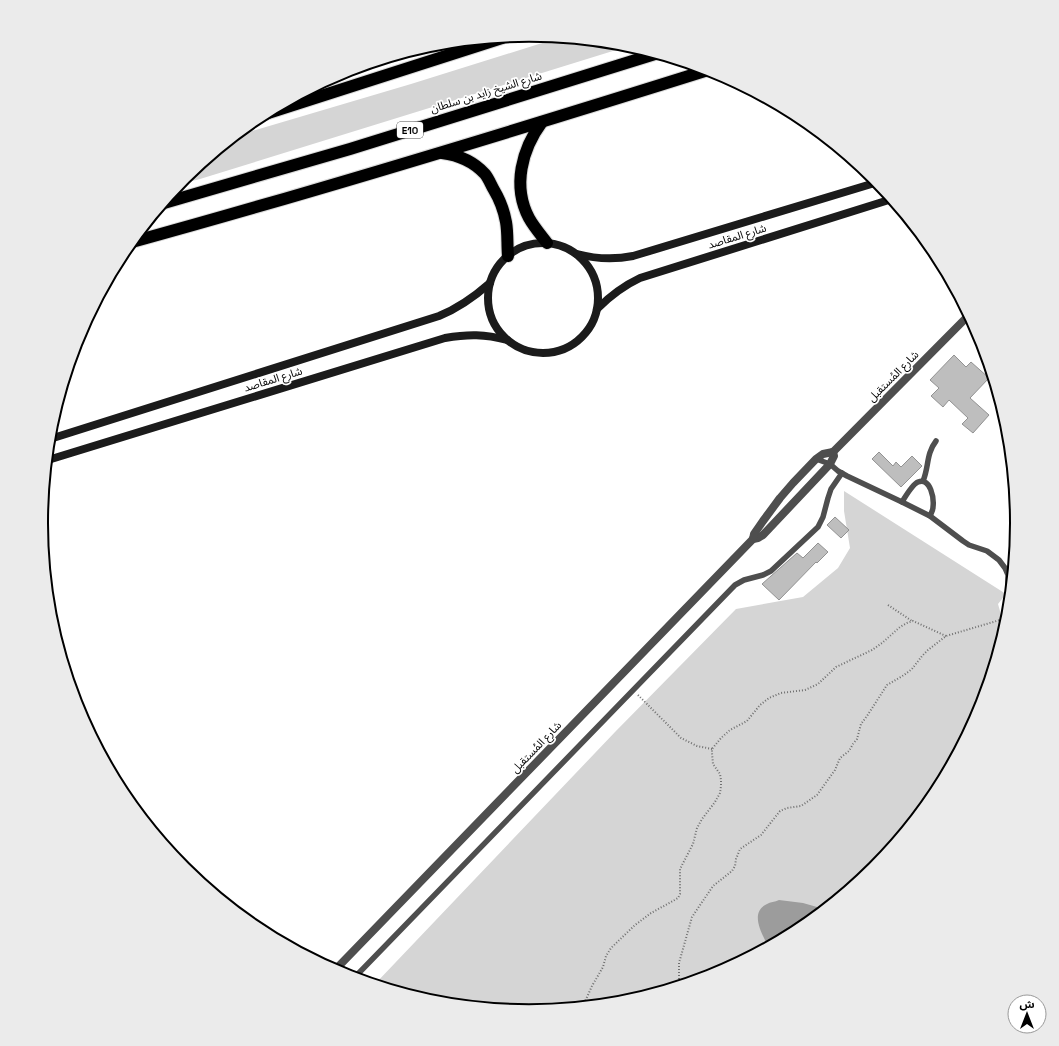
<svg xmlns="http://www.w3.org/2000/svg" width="1059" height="1046" font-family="'Space Grotesk','Noto Sans Arabic',sans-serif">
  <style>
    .green { fill: #d5d5d5 }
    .water { fill: #9c9c9c }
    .building { fill: #bebebe; stroke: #929292 }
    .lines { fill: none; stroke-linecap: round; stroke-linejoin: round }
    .highway-casing { stroke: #dbdbdb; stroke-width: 14 }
    .path { stroke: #707070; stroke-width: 2; stroke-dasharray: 1 2; stroke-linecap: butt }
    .lane { stroke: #4e4e4e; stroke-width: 5.5 }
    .street { stroke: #4e4e4e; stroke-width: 8 }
    .secondary { stroke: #1b1b1b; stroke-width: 8 }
    .highway { stroke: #000; stroke-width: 12 }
    .labels { text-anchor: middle; stroke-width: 3.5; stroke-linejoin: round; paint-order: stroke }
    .shield { fill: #fff; stroke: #4c4c4c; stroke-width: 1 }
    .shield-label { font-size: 10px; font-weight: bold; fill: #000 }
    .street-label { font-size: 11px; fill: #000; stroke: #fff }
    .rim { fill: none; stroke: #000; stroke-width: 2 }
  </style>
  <rect width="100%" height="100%" fill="#fff"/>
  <!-- green -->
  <g class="green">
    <polygon points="558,38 625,44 629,46 200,179 180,184 185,178 235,136 411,84"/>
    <polygon points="844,491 1006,594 998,604 1004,625 1005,627 980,710 935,794 874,868 800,929 716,974 624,1002 529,1011 434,1002 375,984 615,732 736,609 803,597 838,568 850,548 844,511"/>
  </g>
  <!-- water -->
  <path class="water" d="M779,900L803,903L824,909L800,929L768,946C762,934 749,912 767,904C770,902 775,902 779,900Z"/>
  <!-- building -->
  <g class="building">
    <polygon points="954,355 966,367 971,362 989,378 970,398 989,415 973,433 962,424 968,418 949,400 943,407 931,396 939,388 930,380"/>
    <polygon points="879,452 893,466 896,462 901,467 912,456 922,466 901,487 872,459"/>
    <polygon points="835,517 849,530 841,538 827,525"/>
    <polygon points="818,543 828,552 817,563 816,562 779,600 762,584 797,553 803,558"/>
  </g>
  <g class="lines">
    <!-- highway casing -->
    <g class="highway-casing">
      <g id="highway">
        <polyline points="265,114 502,38"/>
        <path d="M542,122C522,149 512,186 529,218C534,227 541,235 547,243"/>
        <path d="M442,153C458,155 474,162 485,174C489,179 491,185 494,190C500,200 504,211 506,222C508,233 507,244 508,256"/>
        <polyline points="164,203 350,149 655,54"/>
        <path d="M132,242C325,189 517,130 708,70"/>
      </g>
    </g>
    <!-- path -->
    <g class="path">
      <polyline points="888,605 912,621"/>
      <polyline points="638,695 681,738 697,746 712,749"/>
      <polyline points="679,985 679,963 692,917 713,886 732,871 735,866 736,859 740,849 761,835 780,811 787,808 801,806 817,795 835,770 840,758 849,751 853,744 857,739 861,724 867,716 887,685 904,675 912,669 922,656 928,650 946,636 1000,620"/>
      <polyline points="583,1006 592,986 603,967 606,956 611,948 635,925 651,913 673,901 678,898 680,894 680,869 693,844 697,828 702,819 715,802 720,793 721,786 721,780 720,774 713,764 712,753 712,749 721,738 730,730 747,721 760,705 769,698 781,693 805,690 818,684 836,667 872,650 882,643 900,627 907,623 913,621 946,636"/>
    </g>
    <!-- lane -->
    <g class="lane">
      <polyline points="816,459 830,464 838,471 847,476 902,502 930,516 963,541 969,545 987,551 999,560 1005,568 1008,575 1008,600 1007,618 1007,620"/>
      <path d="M923,481C929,467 926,454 936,441"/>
      <path d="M902,502C905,497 913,484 918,482C931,477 934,499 933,507C933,511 931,513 930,516"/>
      <polyline points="355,977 735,585 744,580 763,575 771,571 818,527 823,517 828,498 831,489 842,473"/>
    </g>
    <!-- street -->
    <g class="street">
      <polyline points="753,539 758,538 763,535 830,464 834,456 833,452"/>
      <polyline points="335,970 753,539 754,534 763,521 780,498 793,483 816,459 823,454 833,452 969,315"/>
    </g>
    <!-- secondary -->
    <g class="secondary">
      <circle cx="543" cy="298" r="55"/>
      <path d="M577,254C596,259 613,260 633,256L878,182"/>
      <path d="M597,309C610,296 623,286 640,278L892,199"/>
      <path d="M50,439L439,316C459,308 474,297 490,283"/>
      <path d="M48,460L445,338C468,334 485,334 507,340"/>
    </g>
    <!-- highway -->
    <use href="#highway" class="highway"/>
  </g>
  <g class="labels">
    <!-- shield labels -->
    <rect class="shield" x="397" y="122" width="26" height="16" rx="3"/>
    <g class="shield-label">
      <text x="410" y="134">E10</text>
    </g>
    <!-- street labels -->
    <g class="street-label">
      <text transform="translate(486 92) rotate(-17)" y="4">شارع الشيخ زايد بن سلطان</text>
      <text transform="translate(737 236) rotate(-17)" y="4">شارع المقاصد</text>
      <text transform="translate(893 376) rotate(-45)" y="4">شارع المُستقبل</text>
      <text transform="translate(273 379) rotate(-17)" y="4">شارع المقاصد</text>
      <text transform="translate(536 747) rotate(-46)" y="4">شارع المُستقبل</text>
    </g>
  </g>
  <!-- crop -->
  <path d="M0 0H1059V1046H0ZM48 523a481 481 0 1 1 962 0a481 481 0 1 1-962 0Z" fill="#ebebeb" fill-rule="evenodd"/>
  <path class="rim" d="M48 523a481 481 0 1 1 962 0a481 481 0 1 1-962 0Z"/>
  <!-- north arrow -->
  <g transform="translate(1027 1014)"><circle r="19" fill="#ffffff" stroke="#999999"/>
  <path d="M0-3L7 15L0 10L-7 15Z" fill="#000000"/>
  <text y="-6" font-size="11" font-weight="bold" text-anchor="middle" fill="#000000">ش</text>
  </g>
</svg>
